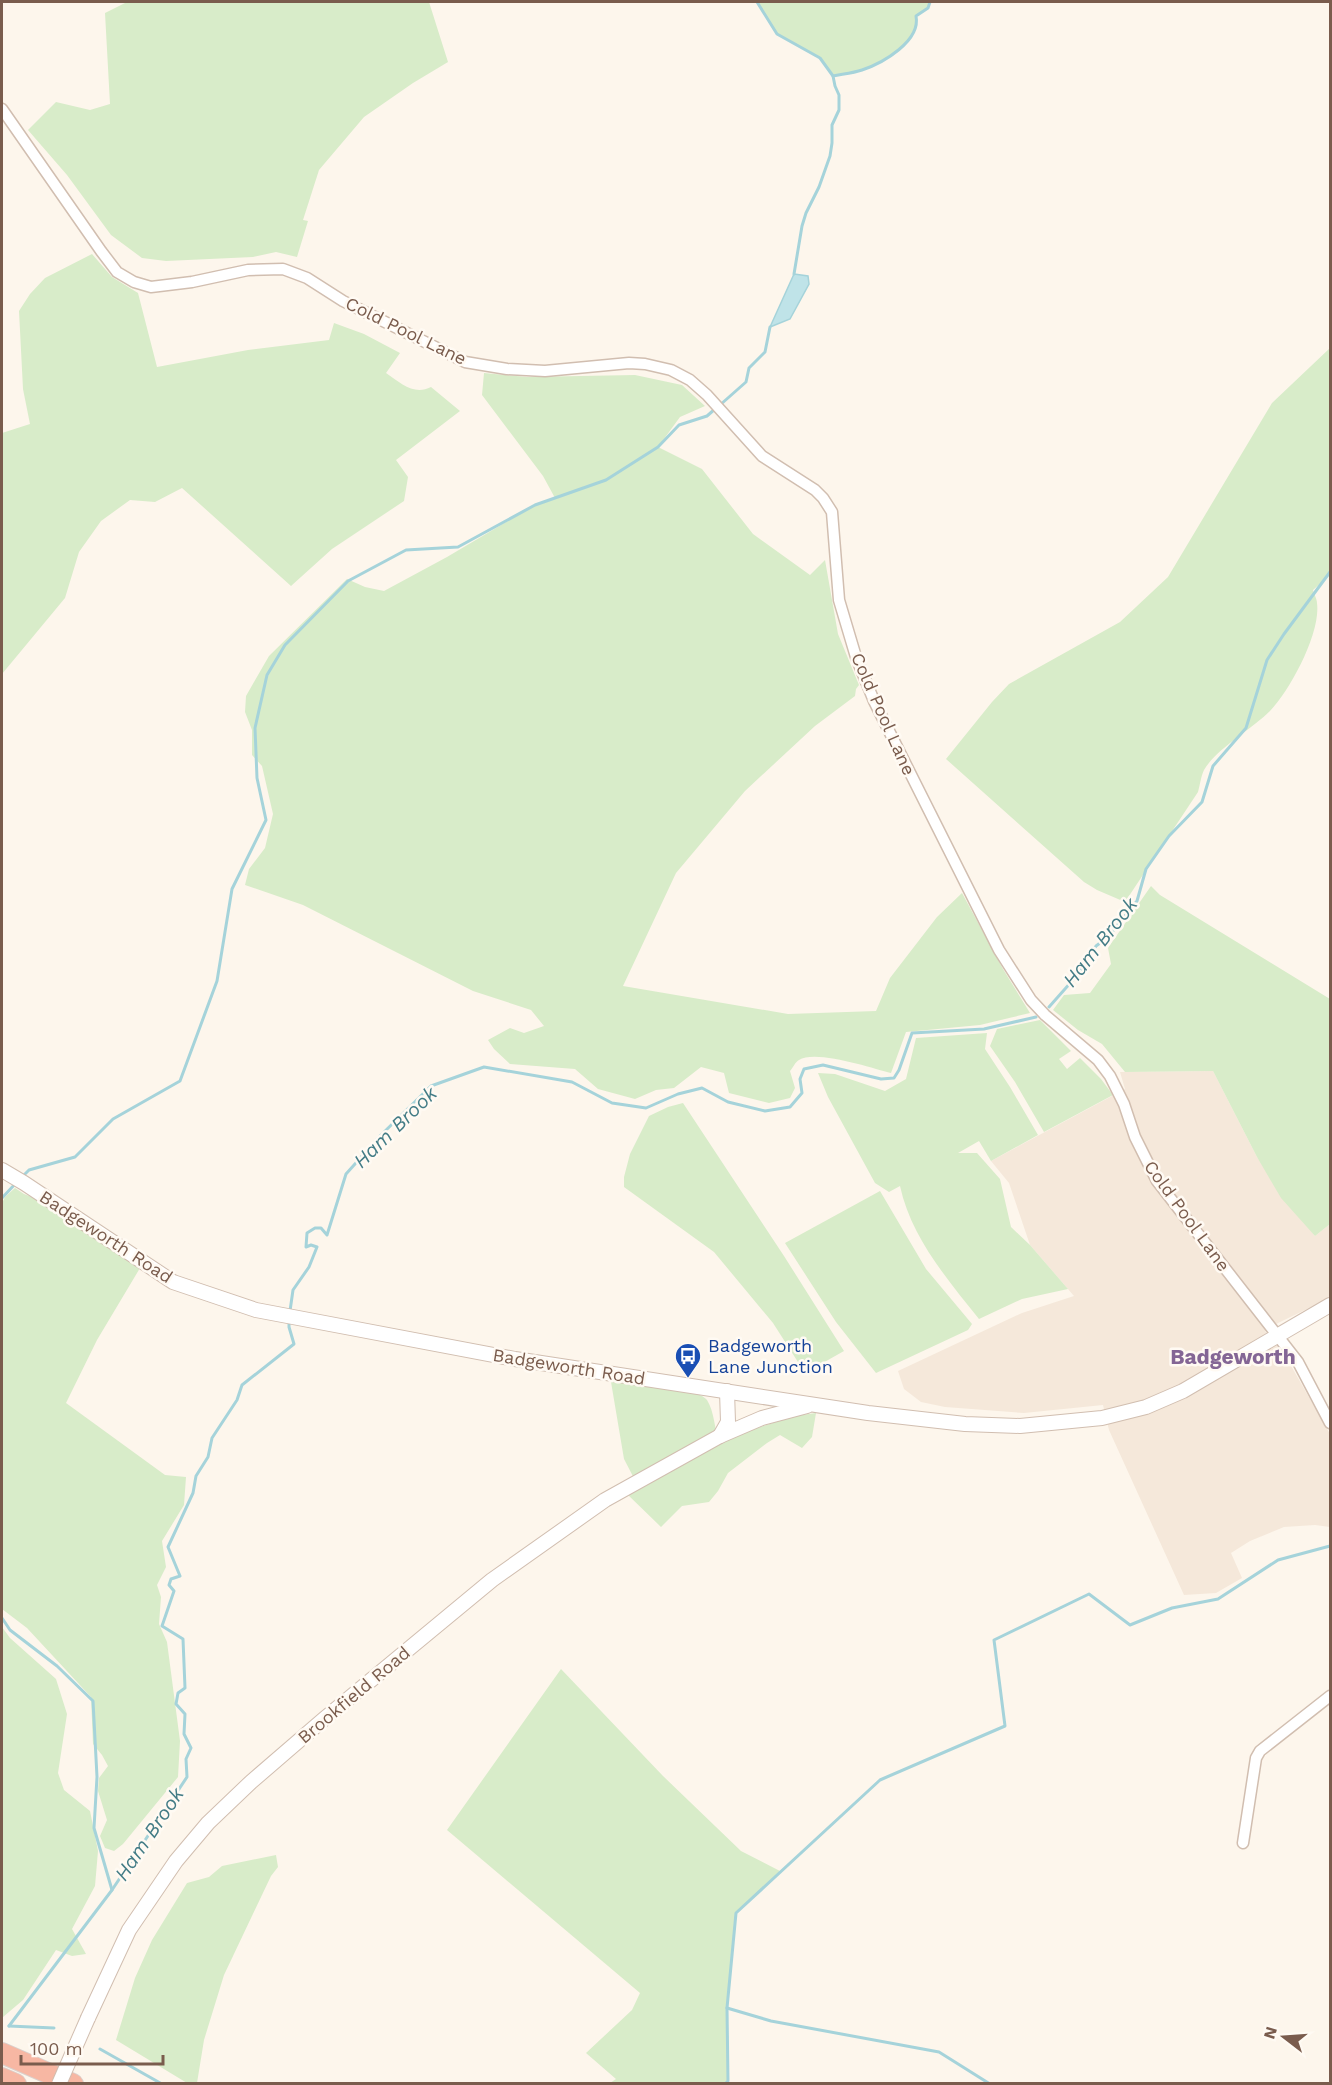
<svg xmlns="http://www.w3.org/2000/svg" width="1332" height="2085" font-family="'Work Sans',sans-serif">
  <style>
    .residential { fill: #f5e8da }
    .green { fill: #d8ecc9 }
    .water { fill: #bfe3e8; stroke: #a5d3da; stroke-width: 1.5 }
    .lines { fill: none; stroke-linecap: round; stroke-linejoin: round }
    .stream { stroke: #a5d3da; stroke-width: 3 }
    .minor-casing { stroke: #d1beb0; stroke-width: 13 }
    .tertiary-casing { stroke: #d1beb0; stroke-width: 16 }
    .motorway-casing { stroke: #dad1cd; stroke-width: 22 }
    .minor { stroke: #fff; stroke-width: 10 }
    .tertiary { stroke: #fff; stroke-width: 14 }
    .motorway { stroke: #f7b7a3; stroke-width: 20 }
    .tertiary-bridge-casing { stroke: #d1beb0; stroke-width: 16; stroke-linecap: butt }
    .tertiary-bridge { stroke: #fff; stroke-width: 14 }
    .labels { text-anchor: middle; stroke-width: 5; stroke-linejoin: round; paint-order: stroke }
    .street-label { font-size: 18px; fill: #7a5c4d; stroke: #fffaf3 }
    .transit-label { font-size: 18px; fill: #164399; stroke: #fffaf3; text-anchor: start }
    .water-label { font-size: 20px; font-style: italic; fill: #437c86; stroke: #fffaf3 }
    .quarter-label { font-size: 21px; font-weight: bold; fill: #846695; stroke: #fffaf3 }
  </style>
  <rect width="100%" height="100%" fill="#fdf6ec"/>
  <!-- residential -->
  <polygon class="residential" points="1213,1071 1257,1157 1315,1236 1330,1224 1330,1298 1278,1323 1265,1331 1286,1357 1330,1434 1330,1527 1315,1525 1284,1527 1250,1541 1231,1553 1242,1578 1216,1593 1184,1595 1109,1430 1103,1405 1024,1413 945,1407 921,1402 904,1389 898,1371 1022,1313 1074,1296 1030,1245 1009,1183 991,1161 1125,1089 1120,1072"/>
  <!-- green -->
  <g class="green">
    <polygon points="127,2 429,2 448,62 413,83 364,117 319,170 303,220 308,221 297,257 276,252 253,257 166,261 142,258 111,235 67,175 28,130 56,102 90,110 110,104 105,13"/>
    <path d="M757,2H930L928,8L917,16C920,41 883,63 862,70C853,73 843,74 833,76L820,58L777,34Z"/>
    <path d="M92,254L112,277L138,293L157,367L248,350L329,340L334,323L364,334L400,353L386,373C401,383 414,396 431,387L460,411L396,460L408,477L404,501L332,549L291,586L182,488L155,502L130,500L101,521L79,552L65,598L2,674V433L30,424L23,389L19,311L30,294L45,278Z"/>
    <path d="M1330,348V575L1313,590C1314,594 1317,599 1317,603C1321,633 1290,690 1270,711C1252,729 1216,749 1204,770C1201,776 1200,785 1198,792L1125,902L1097,890L1084,882L946,759L992,702L1009,684L1120,622L1168,577L1272,403Z"/>
    <path d="M484,373L527,377L635,375L682,385L705,406L680,417L658,447L702,469L753,534L810,575L825,560L838,634L859,685L856,689L855,696L815,726L745,791L676,873L623,986L788,1014L876,1011L890,978L937,917L962,893L1003,969L1030,1013L980,1025L906,1032L891,1073C872,1068 815,1049 799,1060C795,1062 793,1068 790,1071L795,1088L790,1098L769,1103L729,1093L724,1073L701,1067L674,1088L656,1090L635,1099L598,1089L575,1069L510,1064L494,1049L488,1040L510,1028L524,1033L544,1026L531,1010L473,991L303,905L245,885L249,869L265,848L273,814L262,766L252,755V730L245,712L246,696L269,656L347,579L365,587L384,591L447,557L535,505L555,498L543,476L482,395Z"/>
    <polygon points="1151,886 1160,895 1330,999 1330,1224 1315,1236 1281,1198 1257,1157 1213,1071 1125,1072 1102,1044 1078,1030 1053,1010 1064,995 1090,993 1111,964 1108,948"/>
    <polygon points="1040,1020 1071,1051 1059,1059 1067,1069 1080,1058 1101,1079 1113,1095 1044,1132 1015,1082 990,1046 997,1029"/>
    <path d="M987,1033L985,1049L1010,1087L1038,1135L991,1161L979,1141L958,1153H977L1000,1179L1011,1227L1030,1245L1068,1289L1022,1299L979,1319C947,1279 911,1237 900,1186L889,1192L875,1183L828,1097L818,1073L835,1074L885,1091L906,1079L916,1038Z"/>
    <polygon points="683,1103 784,1256 844,1351 805,1373 773,1323 714,1252 624,1187 624,1177 630,1154 649,1116 668,1107"/>
    <polygon points="15,1188 24,1194 39,1200 140,1268 97,1340 66,1403 165,1475 186,1477 184,1505 162,1541 166,1567 157,1585 161,1597 159,1624 167,1642 180,1741 178,1777 123,1844 114,1851 105,1848 100,1836 107,1820 98,1791 99,1778 108,1766 102,1755 93,1744 91,1697 27,1628 2,1609 2,1203 5,1197"/>
    <polygon points="880,1191 926,1269 972,1324 968,1330 876,1373 836,1322 785,1243"/>
    <path d="M611,1382C629,1384 698,1387 707,1400C714,1411 715,1429 718,1441L794,1416L816,1413L812,1437L802,1448L780,1435L767,1443L728,1473L718,1491L709,1502L682,1506L661,1527L626,1493L638,1486L624,1459Z"/>
    <polygon points="2,1627 10,1638 56,1679 67,1714 58,1773 64,1790 90,1811 98,1851 95,1886 72,1929 86,1954 72,1956 56,1950 23,2000 3,2017"/>
    <polygon points="561,1669 663,1776 741,1851 780,1871 736,1913 727,2008 728,2081 725,2083 610,2083 616,2079 586,2053 632,2010 640,1993 447,1830"/>
    <polygon points="276,1855 278,1867 271,1876 224,1975 204,2040 197,2083 187,2083 116,2040 135,1978 152,1940 187,1883 209,1877 222,1866"/>
  </g>
  <!-- water -->
  <polygon class="water" points="794,274 808,276 809,284 790,319 770,327"/>
  <g class="lines">
    <!-- stream -->
    <g class="stream">
      <polyline points="757,2 777,34 820,58 833,76 835,86 839,95 839,110 832,125 832,143 830,156 819,187 806,213 802,226 794,274"/>
      <path d="M833,76C843,74 853,73 862,70C883,63 921,41 916,16L928,8L930,2"/>
      <polyline points="720,405 746,382 749,368 765,352 770,327"/>
      <polyline points="1049,1007 1080,972 1096,946 1108,937 1137,901 1146,869 1169,836 1202,802 1213,766 1246,728 1267,660 1284,634 1330,572"/>
      <polyline points="21,1178 29,1170 75,1157 113,1119 180,1081 217,981 232,889 266,820 257,778 255,728 267,675 285,645 348,581 406,550 458,547 535,505 606,480 658,447 679,425 707,416 715,409"/>
      <polyline points="2,1198 16,1183"/>
      <polyline points="290,1311 293,1290 309,1267 317,1247 311,1245 306,1247 307,1233 315,1228 321,1228 327,1235 346,1174 380,1136 431,1086 484,1067 572,1082 612,1103 646,1108 678,1094 702,1088 728,1102 765,1111 790,1107 802,1093 800,1079 804,1069 823,1065 881,1079 894,1078 899,1070 912,1033 984,1029 1036,1017"/>
      <polyline points="2,1618 10,1630 57,1666 93,1701 97,1777 94,1828 112,1890"/>
      <polyline points="727,2008 771,2021 939,2052 990,2084"/>
      <polyline points="9,2026 112,1890 187,1777 186,1759 191,1748 184,1734 185,1714 176,1704 178,1693 185,1688 183,1639 162,1626 174,1591 169,1585 171,1579 180,1576 168,1547 193,1493 196,1476 208,1457 212,1438 237,1400 242,1385 294,1344 289,1327 289,1321"/>
      <polyline points="9,2026 54,2028"/>
      <polyline points="100,2049 162,2084"/>
      <polyline points="725,2084 728,2081 727,2008 736,1913 880,1780 1005,1726 994,1640 1089,1594 1130,1625 1172,1608 1218,1599 1278,1560 1330,1546"/>
    </g>
    <!-- minor casing -->
    <g class="minor-casing">
      <g id="minor">
        <polyline points="2,109 101,251 117,272 134,282 151,287 192,282 248,270 283,269 307,278 343,301 465,362 507,369 545,371 629,363 645,364 671,370 690,380 707,395 762,456 815,490 823,498 832,512 839,600 856,657 874,701 999,950 1031,1000 1045,1015 1098,1060 1110,1076 1124,1104 1135,1137 1157,1181 1298,1362 1330,1423"/>
        <polyline points="1243,1843 1256,1758 1260,1751 1330,1696"/>
      </g>
    </g>
    <!-- tertiary casing -->
    <g class="tertiary-casing">
      <g id="tertiary">
        <polyline points="2,1170 24,1183 173,1282 256,1310 515,1359 868,1413 965,1424 1020,1426 1102,1418 1146,1407 1183,1391 1330,1305"/>
        <polyline points="720,1436 728,1422 727,1391"/>
        <polyline points="88,2018 129,1930 176,1861 208,1823 251,1782 324,1719 492,1580 605,1500 720,1436 762,1418 807,1406"/>
      </g>
    </g>
    <!-- motorway casing -->
    <g class="motorway-casing">
      <g id="motorway">
        <polyline points="2,2053 73,2084"/>
        <polyline points="2,2078 16,2084"/>
      </g>
    </g>
    <!-- minor -->
    <use href="#minor" class="minor"/>
    <!-- tertiary -->
    <use href="#tertiary" class="tertiary"/>
    <!-- motorway -->
    <use href="#motorway" class="motorway"/>
    <!-- tertiary-bridge casing -->
    <g class="tertiary-bridge-casing">
      <polyline id="tertiary-bridge" points="59,2084 88,2018"/>
    </g>
    <!-- tertiary-bridge -->
    <use href="#tertiary-bridge" class="tertiary-bridge"/>
  </g>
  <!-- icons -->
  <defs>
    <g id="bus-pin" transform="scale(1.35)"><path d="M0 17L-7.5 6A9.5 9.5 0 1 1 7.5 6Z" fill="#1a4fb4" stroke="#fffaf3"/><path d="M-5-6H5V4H4V6H2V4H-2V6H-4V4H-5ZM-3.5-4V0h7V-4ZM-3.5 1.2v1.5H-2V1.2ZM2 1.2v1.5H3.5V1.2Z" fill="#fff"/></g>
  </defs>
  <g fill-rule="evenodd">
    <use href="#bus-pin" x="688" y="1356"/>
  </g>
  <g class="labels">
    <!-- street labels -->
    <g class="street-label">
      <text transform="translate(406 331) rotate(26)" y="6">Cold Pool Lane</text>
      <text transform="translate(883 714) rotate(66)" y="6">Cold Pool Lane</text>
      <text transform="translate(1187 1216) rotate(54)" y="6">Cold Pool Lane</text>
      <text transform="translate(106 1237) rotate(33)" y="6">Badgeworth Road</text>
      <text transform="translate(569 1367) rotate(9)" y="6">Badgeworth Road</text>
      <text transform="translate(354 1695) rotate(-40)" y="6">Brookfield Road</text>
    </g>
    <!-- transit labels -->
    <g class="transit-label">
      <text x="708" y="1352">Badgeworth<tspan x="708" dy="21">Lane Junction</tspan></text>
    </g>
    <!-- water labels -->
    <g class="water-label">
      <text transform="translate(1100 942) rotate(-52)" y="7">Ham Brook</text>
      <text transform="translate(395 1127) rotate(-44)" y="7">Ham Brook</text>
      <text transform="translate(149 1834) rotate(-56)" y="7">Ham Brook</text>
    </g>
    <!-- quarter labels -->
    <g class="quarter-label">
      <text x="1233" y="1364">Badgeworth</text>
    </g>
  </g>
  <!-- border -->
  <rect width="1332" height="2085" fill="none" stroke="#7a5c4d" stroke-width="6"/>
  <!-- north arrow -->
  <g transform="translate(1284 2037) rotate(287)" stroke="#fffaf3" stroke-width="4.5" paint-order="stroke">
  <path d="M0-4.5L10 22L0 15L-10 22Z" fill="#7a5c4d"/>
  <text y="-9" font-size="16" font-weight="bold" text-anchor="middle" fill="#7a5c4d">N</text>
  </g>
  <!-- scale -->
  <path d="M21 2055v9h142v-9" fill="none" stroke="#7a5c4d" stroke-width="3"/>
  <text x="30" y="2055" font-size="18" fill="#7a5c4d" stroke="#fffaf3" stroke-width="4.5" paint-order="stroke">100 m</text>
</svg>
